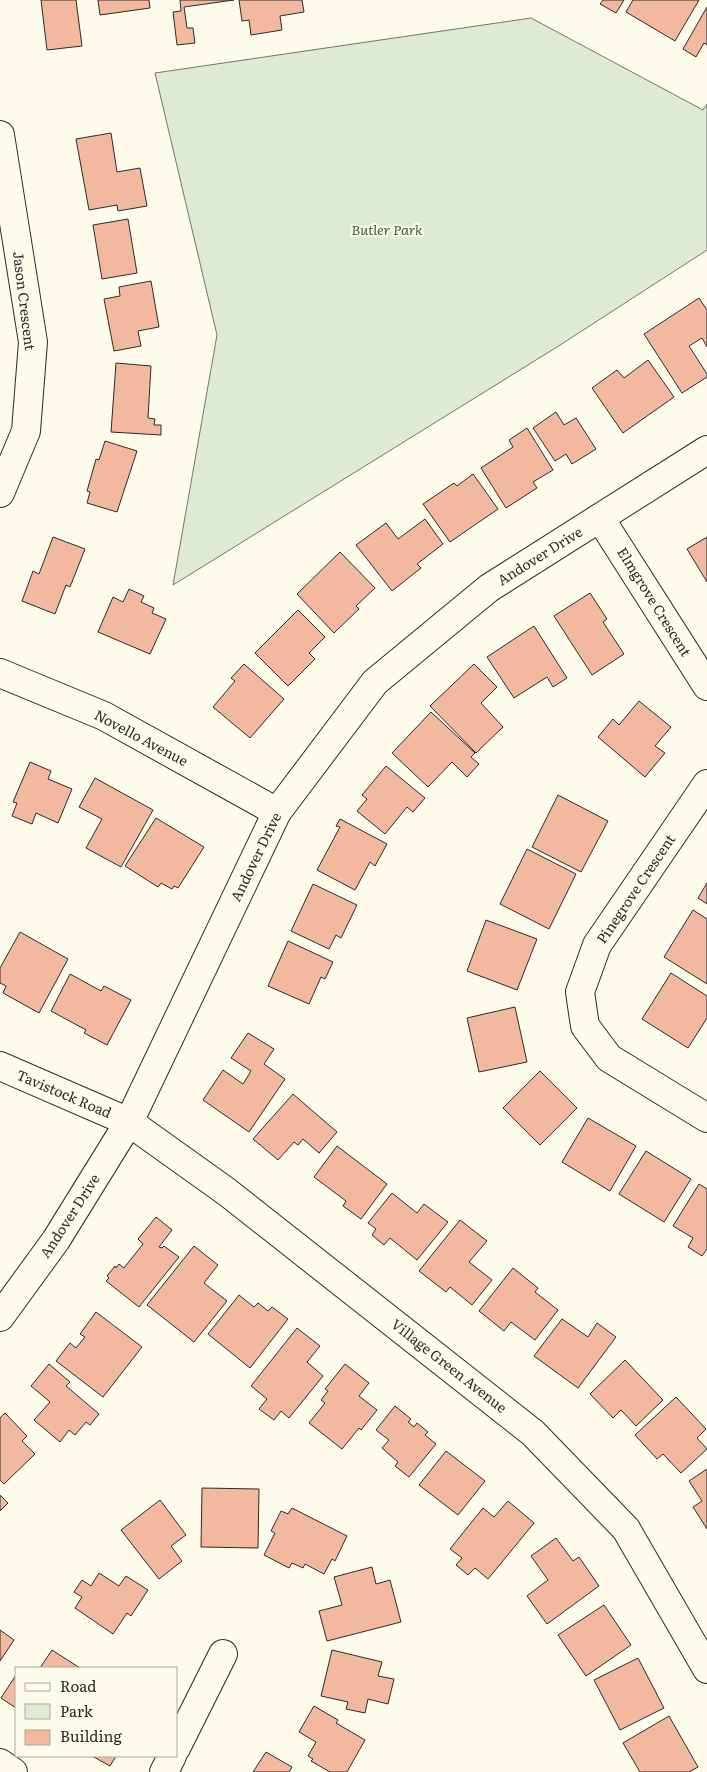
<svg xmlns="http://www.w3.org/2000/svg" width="707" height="1772" font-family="Literata,serif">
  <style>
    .green { fill: #deebd1; stroke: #74746e }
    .building { fill: #f2b8a0; stroke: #2b2b2b }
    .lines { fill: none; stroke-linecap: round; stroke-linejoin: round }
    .minor-casing { stroke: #2b2b2b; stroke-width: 30 }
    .minor { stroke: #fdfbea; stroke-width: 28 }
    .labels { text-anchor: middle; stroke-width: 4; stroke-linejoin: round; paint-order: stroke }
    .park-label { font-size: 14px; font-style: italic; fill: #34623c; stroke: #fdfbea }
    .street-label { font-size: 14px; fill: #2b2b2b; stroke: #fdfbea }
  </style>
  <rect width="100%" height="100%" fill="#fdfbea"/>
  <!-- green -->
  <polygon class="green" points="531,18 703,110 707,104 707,250 557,347 173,585 217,335 155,73"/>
  <!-- building -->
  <g class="building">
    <polygon points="41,0 76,0 82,46 47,50"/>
    <polygon points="98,0 149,0 150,8 100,15"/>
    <polygon points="180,0 234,0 184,7 187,28 193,28 195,43 177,45 173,12 181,11"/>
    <polygon points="239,0 302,0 304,12 280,16 282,30 251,35 249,20 242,21"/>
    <polygon points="603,0 624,0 616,13 600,4"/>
    <polygon points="633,0 699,0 675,41 626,12"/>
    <polygon points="707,7 707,45 704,43 696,57 683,49"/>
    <polygon points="111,133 117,172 140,168 147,206 118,211 117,205 89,210 76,139"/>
    <polygon points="128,219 137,273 102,279 93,225"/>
    <polygon points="151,281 159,327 138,331 141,346 114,351 104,299 120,296 119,287"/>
    <polygon points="699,298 707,310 707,347 702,338 689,346 707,374 707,377 682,393 644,334"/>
    <polygon points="648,360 674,397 623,433 592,388 617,370 624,378"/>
    <polygon points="116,363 151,366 148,418 155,419 154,425 161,425 161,435 111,432"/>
    <polygon points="556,412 564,425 576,418 596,449 572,464 566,454 555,461 533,428"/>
    <polygon points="527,428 553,470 533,482 537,488 506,508 481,468 513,447 509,440"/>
    <polygon points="105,441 137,451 117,512 87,503 90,492 87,491 96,459 99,460"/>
    <polygon points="473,474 498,509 450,542 423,504 454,483 457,486"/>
    <polygon points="425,519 443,544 417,564 421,568 392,591 356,545 386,523 398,539"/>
    <polygon points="53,537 85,549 70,587 66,585 55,614 22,601 33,571 39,574"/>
    <polygon points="707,537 707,582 687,549"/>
    <polygon points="340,552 375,588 356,606 359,609 334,633 297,594"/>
    <polygon points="129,589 144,596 141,602 154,608 152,613 166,619 150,654 98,632 113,597 123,602"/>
    <polygon points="590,593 607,619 603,622 624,654 592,675 554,616"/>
    <polygon points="298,610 325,637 309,653 315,659 288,686 255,653"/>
    <polygon points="534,626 567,678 553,687 547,677 514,698 487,657"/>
    <polygon points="244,664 284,699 250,738 213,707 235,681 231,678"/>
    <polygon points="474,664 497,687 481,703 503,727 476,753 430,706"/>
    <polygon points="639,701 671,727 655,746 665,753 645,777 598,737 613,719 619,725"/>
    <polygon points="431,712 475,753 471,757 479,764 467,777 452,762 428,787 392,753"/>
    <polygon points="30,762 51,771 48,779 72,789 58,823 36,813 32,824 12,816 17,803 13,802"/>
    <polygon points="386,766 425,798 413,812 407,807 385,834 357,811 367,799 362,795"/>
    <polygon points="95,778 153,810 121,867 86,848 102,819 79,807"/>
    <polygon points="558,795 608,821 581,872 532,847"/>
    <polygon points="156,818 204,847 178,888 174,886 172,889 161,883 158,887 125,866"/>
    <polygon points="340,819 387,844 375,866 370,862 355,890 317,870 340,827 336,826"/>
    <polygon points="527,849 576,874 549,929 500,904"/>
    <polygon points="707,883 707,904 698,898"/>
    <polygon points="313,884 357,905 341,938 336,935 329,949 291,931"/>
    <polygon points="693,910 707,919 707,984 664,957"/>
    <polygon points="486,920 537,939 517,990 467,971"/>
    <polygon points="20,932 68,959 39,1013 3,993 6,986 0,983 0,968"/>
    <polygon points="288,941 333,962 325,979 321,977 309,1004 268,986"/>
    <polygon points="671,973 707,996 707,1018 688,1048 642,1019"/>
    <polygon points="70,974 101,991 104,986 131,1000 107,1045 84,1033 86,1030 51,1011"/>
    <polygon points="515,1007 527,1062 479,1072 467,1018"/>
    <polygon points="248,1033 274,1049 264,1064 285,1079 249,1132 203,1100 223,1070 243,1084 251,1071 231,1058"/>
    <polygon points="540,1071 577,1108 540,1145 503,1108"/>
    <polygon points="293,1094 337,1132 319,1153 303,1139 298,1145 294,1142 278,1160 253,1139"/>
    <polygon points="588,1118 636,1146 610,1191 562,1162"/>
    <polygon points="337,1146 387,1184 361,1219 343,1206 346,1201 314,1177"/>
    <polygon points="646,1151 691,1179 664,1222 619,1194"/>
    <polygon points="699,1184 707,1189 707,1249 702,1256 688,1247 693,1238 673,1226"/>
    <polygon points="392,1193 417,1213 424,1204 448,1222 417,1260 390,1238 384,1245 372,1235 376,1229 368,1223"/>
    <polygon points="156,1217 172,1230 159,1247 162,1248 164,1246 179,1257 139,1307 106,1281 109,1278 107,1276 115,1266 116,1268 119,1264 124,1268 143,1244 138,1239"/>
    <polygon points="460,1220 487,1241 469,1262 492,1280 472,1305 450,1287 446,1292 419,1271"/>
    <polygon points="194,1246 218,1265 204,1283 227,1301 194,1342 147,1305"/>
    <polygon points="513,1268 538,1288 535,1292 558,1310 535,1340 511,1322 504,1331 479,1311"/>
    <polygon points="239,1295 254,1307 258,1303 268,1311 272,1307 288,1319 250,1368 208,1334"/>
    <polygon points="96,1312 142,1347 103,1397 56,1361 70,1343 76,1348 85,1337 80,1334"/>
    <polygon points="562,1319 588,1337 597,1323 616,1337 578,1388 534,1356"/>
    <polygon points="297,1328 320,1346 307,1362 323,1376 289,1418 281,1411 274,1420 259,1409 267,1399 251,1386"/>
    <polygon points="625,1360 663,1400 636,1426 621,1410 613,1418 590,1394"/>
    <polygon points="49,1364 70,1382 66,1386 99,1414 90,1425 86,1422 75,1435 69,1430 60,1442 34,1420 50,1402 31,1386"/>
    <polygon points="345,1364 369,1383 359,1396 377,1410 361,1430 359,1428 342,1449 309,1423 325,1403 321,1400 328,1391 325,1389"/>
    <polygon points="676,1397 706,1429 697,1438 707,1449 681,1473 663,1454 657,1459 635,1435"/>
    <polygon points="395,1406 411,1419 408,1422 414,1427 417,1423 428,1432 425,1435 436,1444 409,1477 395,1466 398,1462 382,1448 389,1440 376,1430"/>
    <polygon points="5,1413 27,1436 22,1441 35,1454 4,1484 0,1480 0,1418"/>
    <polygon points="446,1451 485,1481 458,1515 419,1485"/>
    <polygon points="707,1469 707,1529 693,1507 702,1501 689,1481"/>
    <polygon points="202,1488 259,1489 258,1548 201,1547"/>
    <polygon points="0,1495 8,1503 0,1511"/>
    <polygon points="160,1500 186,1535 171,1546 182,1561 159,1579 121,1530"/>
    <polygon points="508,1501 534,1523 488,1579 475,1568 468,1575 456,1565 462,1558 450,1549 483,1508 494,1517"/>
    <polygon points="292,1508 347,1536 335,1561 332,1559 324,1574 305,1564 303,1568 292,1563 289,1568 264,1555 275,1533 271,1531 281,1511 288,1514"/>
    <polygon points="556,1538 573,1561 579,1557 599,1586 547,1624 527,1596 548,1580 531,1556"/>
    <polygon points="372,1567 376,1584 390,1580 401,1622 327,1641 319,1611 342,1605 334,1577"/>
    <polygon points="99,1573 119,1586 126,1576 148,1590 131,1616 127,1613 113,1634 75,1608 82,1597 74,1592 82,1580 91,1586"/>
    <polygon points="604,1605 631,1645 586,1676 558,1635"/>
    <polygon points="0,1630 14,1640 0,1661"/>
    <polygon points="52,1650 80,1668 40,1668"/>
    <polygon points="332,1650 382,1662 378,1676 394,1679 388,1704 368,1699 365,1713 346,1709 348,1702 321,1696"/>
    <polygon points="638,1658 664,1708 620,1730 594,1680"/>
    <polygon points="16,1675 16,1708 1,1698"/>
    <polygon points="314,1706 338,1720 336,1723 365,1740 347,1772 330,1772 311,1761 313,1759 308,1756 316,1742 299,1732"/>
    <polygon points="669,1716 698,1767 689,1772 640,1772 623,1743"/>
    <polygon points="266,1752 292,1767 289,1772 253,1772"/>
    <polygon points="92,1756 116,1756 110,1766"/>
  </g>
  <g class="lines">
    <!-- minor casing -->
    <g class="minor-casing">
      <g id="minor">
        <polyline points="0,135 33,342 26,431 0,493"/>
        <polyline points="600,518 707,686"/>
        <polyline points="0,673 104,716 277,812"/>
        <polyline points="707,784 597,945 580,992 585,1026 609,1058 707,1118"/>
        <polyline points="0,1066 129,1122 227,1192 533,1433 626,1529 707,1669"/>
        <polyline points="0,1317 56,1240 129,1122 277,812 375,682 489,588 707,450"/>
        <polyline points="176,1748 223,1654"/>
        <polyline points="0,1763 13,1772"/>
        <polyline points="164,1772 172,1756"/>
      </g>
    </g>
    <!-- minor -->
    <use href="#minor" class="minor"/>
  </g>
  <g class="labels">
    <!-- park labels -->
    <g class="park-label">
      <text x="387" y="235">Butler Park</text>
    </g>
    <!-- street labels -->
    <g class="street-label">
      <text transform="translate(24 301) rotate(83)" y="5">Jason Crescent</text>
      <text transform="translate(540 556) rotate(-32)" y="5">Andover Drive</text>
      <text transform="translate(654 602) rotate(58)" y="5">Elmgrove Crescent</text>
      <text transform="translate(141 738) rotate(28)" y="5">Novello Avenue</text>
      <text transform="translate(256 857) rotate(-64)" y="5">Andover Drive</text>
      <text transform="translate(636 889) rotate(-56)" y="5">Pinegrove Crescent</text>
      <text transform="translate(64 1094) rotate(23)" y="5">Tavistock Road</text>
      <text transform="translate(70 1216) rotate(-57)" y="5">Andover Drive</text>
      <text transform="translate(449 1366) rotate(38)" y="5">Village Green Avenue</text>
    </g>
  </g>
  <!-- legend -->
  <rect x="15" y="1667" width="162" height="90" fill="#fdfbea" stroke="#a9a89e"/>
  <rect x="25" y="1683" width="25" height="8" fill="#fdfbea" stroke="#a9a89e"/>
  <text x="60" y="1692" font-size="15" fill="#2b2b2b">Road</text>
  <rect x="25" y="1704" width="25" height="15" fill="#deebd1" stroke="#a9a89e"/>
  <text x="60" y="1717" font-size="15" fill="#2b2b2b">Park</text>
  <rect x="25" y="1730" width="25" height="15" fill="#f2b8a0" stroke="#a9a89e"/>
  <text x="60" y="1742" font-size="15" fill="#2b2b2b">Building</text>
</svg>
